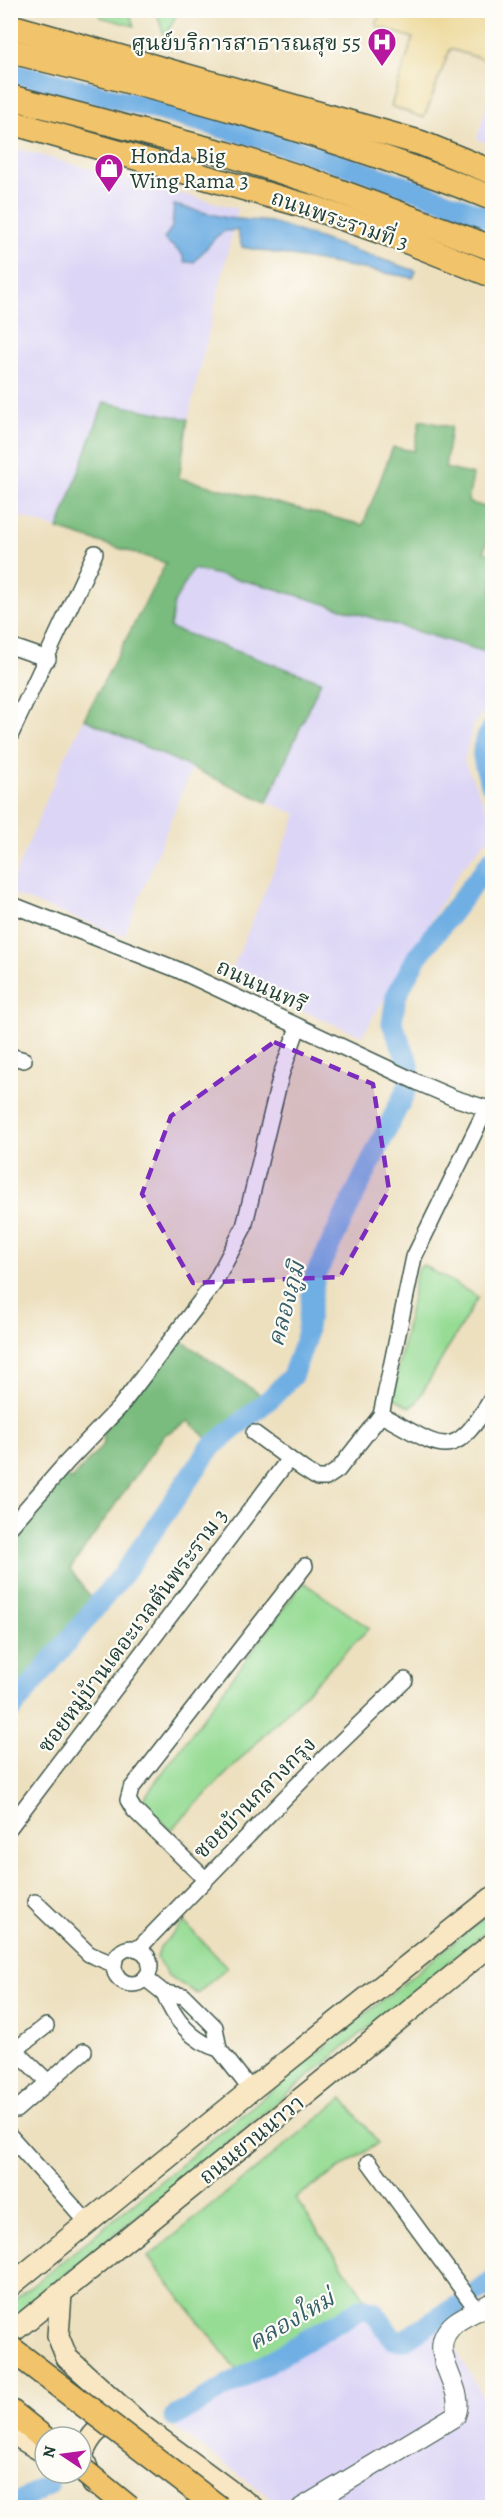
<svg xmlns="http://www.w3.org/2000/svg" width="503" height="2518" font-family="Alegreya,'Noto Serif Thai',serif">
  <style>
    .built { fill: #dcd5f6 }
    .green { fill: #97dc95; stroke: #5b8c64; stroke-width: 1.5 }
    .forest { fill: #79bc7e; stroke: #4c7c59; stroke-width: 1.5 }
    .sand { fill: #eeda9e; stroke: #868c69; stroke-width: 1.5 }
    .water { fill: #70afe3; stroke: #48768c; stroke-width: 1.5 }
    .lines { fill: none; stroke-linecap: round; stroke-linejoin: round }
    .canal { stroke: #70afe3; stroke-width: 21 }
    .minor-casing { stroke: #3e5549; stroke-width: 18 }
    .tertiary-casing { stroke: #3e5549; stroke-width: 22 }
    .secondary-casing { stroke: #3e5549; stroke-width: 24 }
    .primary-casing { stroke: #3e5549; stroke-width: 27 }
    .minor { stroke: #fff; stroke-width: 15 }
    .tertiary { stroke: #fff; stroke-width: 20 }
    .secondary { stroke: #f9e7c3; stroke-width: 21 }
    .primary { stroke: #f1c36a; stroke-width: 24 }
    .primary-bridge-casing { stroke: #3e5549; stroke-width: 27; stroke-linecap: butt }
    .primary-bridge { stroke: #f1c36a; stroke-width: 24 }
    .marked { fill: #7b2cbf; fill-opacity: 0.2; stroke: #7b2cbf; stroke-width: 4.5; stroke-dasharray: 12 8; stroke-linejoin: round }
    .labels { text-anchor: middle; stroke-width: 4.5; stroke-linejoin: round; paint-order: stroke }
    .poi-label { font-size: 22px; fill: #1f3d34; stroke: #fdfcf7; text-anchor: end }
    .street-label { font-size: 22px; fill: #1f3d34; stroke: #fdfcf7 }
    .water-label { font-size: 24px; font-style: italic; fill: #375f69; stroke: #fdfcf7 }
  </style>
  <rect width="100%" height="100%" fill="#fdfcf7"/>
  <filter id="ink" filterUnits="userSpaceOnUse"><feTurbulence type="fractalNoise" baseFrequency=".0167" numOctaves="2"/><feDisplacementMap in="SourceGraphic" scale="12" xChannelSelector="R" yChannelSelector="G"/><feConvolveMatrix kernelMatrix="1 2 1 2 8 2 1 2 1" color-interpolation-filters="sRGB"/></filter>
  <filter id="wash" filterUnits="userSpaceOnUse"><feTurbulence type="fractalNoise" baseFrequency=".008" numOctaves="4" result="noise"/><feDisplacementMap in="SourceGraphic" scale="24" xChannelSelector="R" yChannelSelector="G"/><feGaussianBlur stdDeviation="1.35" result="paint"/><feColorMatrix in="noise" values="0 0 0 0 0 0 0 0 0 0 0 0 0 0 0 0 0 1.4 0 .05"/><feComposite in="paint" operator="in"/></filter>
  <g filter="url(#wash)">
    <rect width="100%" height="100%" fill="#ede0bf"/>
    <!-- built -->
    <g class="built">
      <polygon points="492,89 492,145 477,139"/>
      <polygon points="10,147 238,209 188,419 104,403 58,529 11,514"/>
      <polygon points="193,569 266,586 492,654 492,702 487,706 473,727 464,761 492,820 492,834 462,868 362,1036 228,979 297,814 267,802 321,681 170,628 174,603"/>
      <polygon points="84,719 192,768 124,936 11,894 10,887 65,756"/>
      <polygon points="361,2312 372,2316 394,2350 441,2323 492,2413 492,2507 283,2507 169,2423"/>
    </g>
    <!-- green -->
    <g class="green">
      <polygon points="102,11 129,11 134,26 100,17"/>
      <polygon points="156,11 178,11 165,38"/>
      <polygon points="423,1265 478,1297 416,1403 409,1407 393,1397 417,1270"/>
      <polygon points="303,1582 369,1628 171,1830 141,1802"/>
      <polygon points="492,1911 492,1927 11,2319 11,2303"/>
      <polygon points="184,1922 227,1967 197,1994 167,1975 157,1958 160,1947"/>
      <polygon points="343,2098 378,2143 295,2198 365,2298 239,2373 148,2257"/>
    </g>
    <!-- forest -->
    <g class="forest">
      <polygon points="104,402 188,419 179,478 363,525 393,447 414,451 420,420 451,427 445,468 473,475 468,502 492,509 492,523 484,552 492,554 492,654 266,586 193,569 174,603 170,628 321,681 267,802 84,719 166,563 58,529"/>
      <polygon points="178,1338 262,1396 207,1439 189,1421 164,1435 70,1569 92,1599 11,1701 11,1538 63,1473 71,1480 104,1444 103,1432"/>
    </g>
    <!-- sand -->
    <polygon class="sand" points="381,11 492,11 492,62 450,49 424,118 391,106 413,38 376,26"/>
    <!-- water -->
    <polygon class="water" points="174,205 227,218 271,222 416,271 413,278 242,247 237,230 225,231 216,237 194,262 185,262 182,254 164,239 172,227"/>
    <g class="lines">
      <!-- canal -->
      <g class="canal">
        <path d="M10,72C174,113 337,155 492,220"/>
        <path d="M492,729C476,749 484,765 492,786"/>
        <polyline points="10,1711 124,1573 210,1448 272,1397 292,1376 305,1341 315,1276 409,1084 409,1064 392,1023 396,996 417,957 492,860"/>
        <polyline points="477,2292 492,2282"/>
        <polyline points="174,2417 362,2308 374,2312 393,2339 404,2340 455,2307"/>
        <polyline points="10,2507 48,2485"/>
      </g>
    </g>
  </g>
  <g filter="url(#ink)">
    <g class="lines">
      <!-- minor casing -->
      <g class="minor-casing">
        <g id="minor">
          <polyline points="10,646 48,659"/>
          <polyline points="10,736 95,553"/>
          <polyline points="10,904 176,969 419,1083 454,1098 492,1110"/>
          <polyline points="10,1056 24,1060"/>
          <path d="M381,1415C443,1447 451,1466 492,1398"/>
          <polyline points="254,1433 303,1469 317,1478 326,1478 338,1470 381,1415 414,1257 486,1109"/>
          <polyline points="10,1527 67,1462 119,1408 215,1282 244,1227 281,1075 298,1027"/>
          <polyline points="10,1827 289,1459"/>
          <polyline points="205,1879 134,1810 128,1800 131,1789 305,1566"/>
          <polyline points="35,1902 89,1954 113,1964"/>
          <circle cx="132" cy="1966" r="18"/>
          <polyline points="138,1949 311,1771 405,1680"/>
          <polyline points="145,1978 164,1993 184,1996 215,2027 219,2049 251,2090"/>
          <path d="M164,1993C173,2018 192,2042 219,2049"/>
          <polyline points="15,2050 48,2082"/>
          <polyline points="10,2054 46,2026"/>
          <polyline points="16,2110 84,2051"/>
          <polyline points="10,2136 88,2223"/>
          <polyline points="369,2162 478,2311"/>
        </g>
      </g>
      <!-- tertiary casing -->
      <g class="tertiary-casing">
        <path id="tertiary" d="M302,2508L455,2416C469,2386 420,2352 455,2323C465,2315 481,2309 492,2303"/>
      </g>
      <!-- secondary casing -->
      <g class="secondary-casing">
        <g id="secondary">
          <polyline points="10,2286 251,2090 492,1898"/>
          <polyline points="61,2294 58,2336 67,2358 141,2425 253,2508"/>
          <polyline points="10,2334 492,1944"/>
          <polyline points="10,2432 45,2453"/>
          <path d="M93,2484L82,2455C91,2434 99,2423 124,2424"/>
        </g>
      </g>
      <!-- primary casing -->
      <g class="primary-casing">
        <g id="primary">
          <polyline points="10,26 421,143 492,172"/>
          <path d="M10,51C173,91 337,136 492,198"/>
          <polyline points="10,97 227,154 311,181 492,248"/>
          <polyline points="10,122 314,208 394,236 492,275"/>
          <polyline points="10,2411 45,2439"/>
        </g>
      </g>
      <!-- minor -->
      <use href="#minor" class="minor"/>
      <!-- tertiary -->
      <use href="#tertiary" class="tertiary"/>
      <!-- secondary -->
      <use href="#secondary" class="secondary"/>
      <!-- primary -->
      <use href="#primary" class="primary"/>
      <!-- primary-bridge casing -->
      <g class="primary-bridge-casing">
        <g id="primary-bridge">
          <polyline points="10,2348 219,2508"/>
          <polyline points="81,2469 129,2508"/>
        </g>
      </g>
      <!-- primary-bridge -->
      <use href="#primary-bridge" class="primary-bridge"/>
    </g>
  </g>
  <!-- marked area -->
  <path class="marked" d="M274,1042L373,1084L389,1190L340,1277L193,1283L142,1194L171,1116Z"/>
  <!-- icons -->
  <defs>
    <g id="hospital-pin" transform="scale(1.5)"><path d="M0 17L-7.5 6A9.5 9.5 0 1 1 7.5 6Z" fill="#b5179e" stroke="#fdfcf7"/><path d="M-5-5h3v3.5h4V-5h3V5h-3V1.5h-4V5h-3Z" fill="#fff"/></g>
    <g id="shop-pin" transform="scale(1.5)"><path d="M0 17L-7.5 6A9.5 9.5 0 1 1 7.5 6Z" fill="#b5179e" stroke="#fdfcf7"/><path d="M-5-2.5h2.3a2.7 3.5 0 0 1 5.4 0H5L5.5 6h-11ZM-1.5-2.5h3a1.5 2.3 0 0 0-3 0Z" fill="#fff"/></g>
  </defs>
  <g fill-rule="evenodd">
    <use href="#hospital-pin" x="382" y="42"/>
    <use href="#shop-pin" x="109" y="168"/>
  </g>
  <g class="labels">
    <!-- poi labels -->
    <g class="poi-label">
      <text x="361" y="50">ศูนย์บริการสาธารณสุข 55</text>
      <text x="130" y="163" text-anchor="start">Honda Big<tspan x="130" dy="25">Wing Rama 3</tspan></text>
    </g>
    <!-- street labels -->
    <g class="street-label">
      <text transform="translate(340 219) rotate(19)" y="8">ถนนพระรามที่ 3</text>
      <text transform="translate(262 985) rotate(25)" y="8">ถนนนนทรี</text>
      <text transform="translate(132 1630) rotate(-53)" y="8">ซอยหมู่บ้านเดอะเวลตันพระราม 3</text>
      <text transform="translate(254 1797) rotate(-45)" y="8">ซอยบ้านกลางกรุง</text>
      <text transform="translate(251 2139) rotate(-39)" y="8">ถนนยานนาวา</text>
    </g>
    <!-- water labels -->
    <g class="water-label">
      <text transform="translate(286 1304) rotate(-75)" y="8">คลองภูมิ</text>
      <text transform="translate(291 2320) rotate(-30)" y="8">คลองใหม่</text>
    </g>
  </g>
  <!-- margin -->
  <rect width="503" height="2518" fill="none" stroke="#fdfcf7" stroke-width="36"/>
  <!-- north arrow -->
  <g transform="translate(63 2455) rotate(283)"><circle r="28" fill="#fdfcf7" stroke="#a4b0a9" stroke-width="1.5"/>
  <path d="M0-4.5L10 22L0 15L-10 22Z" fill="#b5179e"/>
  <text y="-9" font-size="16" font-weight="bold" text-anchor="middle" fill="#1f3d34">N</text>
  </g>
</svg>
